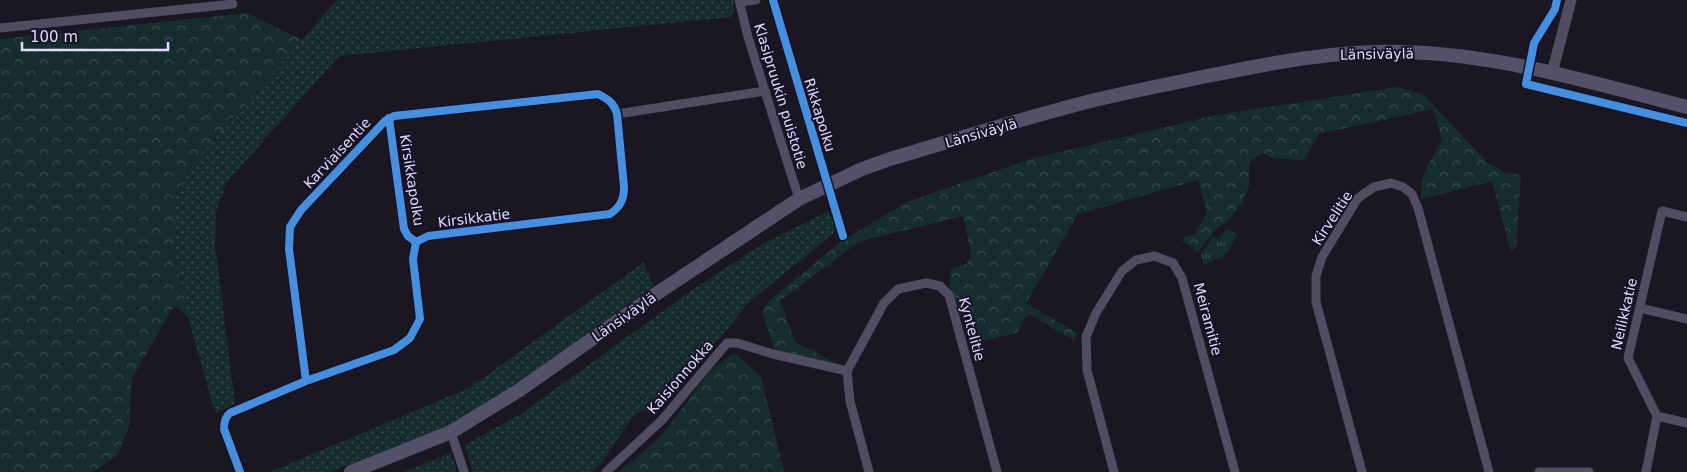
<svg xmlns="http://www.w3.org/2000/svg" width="1687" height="472" font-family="'DejaVu Sans',sans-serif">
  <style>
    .grass { fill: url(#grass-dots) }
    .forest { fill: url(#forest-crowns) }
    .park { fill: url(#park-tufts) }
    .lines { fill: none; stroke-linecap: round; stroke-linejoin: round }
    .minor { stroke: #504d63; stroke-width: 9 }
    .tertiary { stroke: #504d63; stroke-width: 11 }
    .secondary { stroke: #535069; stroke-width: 14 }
    .cycleway-casing { stroke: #171228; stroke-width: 11 }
    .cycleway { stroke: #468fdf; stroke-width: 8 }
    .labels { text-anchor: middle; stroke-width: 4; stroke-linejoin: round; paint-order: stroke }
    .street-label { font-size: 14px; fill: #e1dbfd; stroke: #171228 }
  </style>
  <defs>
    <pattern id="grass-dots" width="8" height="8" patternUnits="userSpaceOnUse" patternTransform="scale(1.25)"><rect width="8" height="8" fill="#162d2f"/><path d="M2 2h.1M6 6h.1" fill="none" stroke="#384b4e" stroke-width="1.8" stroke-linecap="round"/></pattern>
    <pattern id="forest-crowns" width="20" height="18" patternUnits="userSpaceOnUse" patternTransform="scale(1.25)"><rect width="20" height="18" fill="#162d2f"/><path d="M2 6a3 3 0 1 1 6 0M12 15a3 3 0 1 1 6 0" fill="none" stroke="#384b4e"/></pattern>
    <pattern id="park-tufts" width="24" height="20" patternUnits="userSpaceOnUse" patternTransform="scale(1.25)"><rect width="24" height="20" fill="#162d2f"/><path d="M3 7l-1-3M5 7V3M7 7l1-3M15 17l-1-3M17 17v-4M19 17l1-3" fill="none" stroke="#384b4e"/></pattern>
  </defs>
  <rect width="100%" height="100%" fill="#1a1723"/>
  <!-- grass -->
  <g class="grass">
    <polygon points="337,0 733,0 735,9 730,17 339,56 226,183 216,213 215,245 235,404 215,413 188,317 174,247 174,202 189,168"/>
    <polygon points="829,211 836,231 746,305 726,331 661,399 633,416 602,462 592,472 473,472 465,445 521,414 688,293 764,243"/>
    <polygon points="644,262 653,286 498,397 456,423 420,439 329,472 270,472 469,388"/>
    <polygon points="451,453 457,472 404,472"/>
  </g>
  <!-- forest -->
  <g class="forest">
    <polygon points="247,13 302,40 189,168 174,202 174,247 188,317 174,306 132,378 129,427 117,456 92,472 0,472 0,39"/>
    <path d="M1397,87L1424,95L1487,162L1506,173L1519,174L1521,176L1516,247L1511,252L1492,181L1422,199C1417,179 1433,157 1442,140L1433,109L1319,134L1304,160L1273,158L1263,153L1249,162V186L1242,203L1228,221L1217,228L1197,253L1193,247L1182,241L1185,237L1195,234L1207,212L1198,180L1078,214L1026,303L1077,333L1074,340L1028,314L1017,333L970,344L956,301L950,289V269L967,264L971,254L963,216L860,241L780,301L795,342L840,365L839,366L775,351L762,312L770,300L842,241L907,202L1027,160L1216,115Z"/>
    <polygon points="734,353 761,377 784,472 619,472 660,437 711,370"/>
  </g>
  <!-- park -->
  <polygon class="park" points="1226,229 1237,234 1227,254 1204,265 1201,255 1212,237 1219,239"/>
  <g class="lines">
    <!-- minor -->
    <g class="minor">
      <polyline points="739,0 748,37 799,199"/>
      <polyline points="740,2 756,0"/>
      <polyline points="0,28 233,4"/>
      <polyline points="617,114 765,91"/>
      <polyline points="1640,308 1687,319"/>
      <polyline points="1657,416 1687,423"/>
      <polyline points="451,432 464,472"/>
      <path d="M240,472L224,429C224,422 225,417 230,413L306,381L394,350L410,338L420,319L413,259L416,242L428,236L610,214C620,207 624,200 624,187L617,114C614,103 608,99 598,94L394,116L385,121L301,210L290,227L289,249L306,381"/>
      <polyline points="606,472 662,420 727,343 737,343 773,354 847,371"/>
      <polyline points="869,472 850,401 847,371 884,303 898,289 926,283 940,286 949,295 997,472"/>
      <polyline points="1114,472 1087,370 1086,337 1096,313 1122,271 1136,260 1155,256 1173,263 1182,278 1235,472"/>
      <polyline points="1362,472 1316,302 1316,276 1322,257 1358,198 1374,187 1391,183 1403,187 1412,194 1418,208 1489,472"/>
      <polyline points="1539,472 1589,472"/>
      <polyline points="1646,472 1657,416 1628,358 1662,211 1687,217"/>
    </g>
    <!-- tertiary -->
    <polyline class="tertiary" points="1552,73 1571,0"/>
    <!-- secondary -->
    <path class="secondary" d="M351,472L451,432L518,391L656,294L799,199L862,169L890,159C958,139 1026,117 1095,100C1132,91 1170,84 1207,76C1271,63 1336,50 1402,52C1499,54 1594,83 1687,107"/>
    <!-- cycleway casing -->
    <g class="cycleway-casing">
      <g id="cycleway">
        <polyline points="773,0 843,236"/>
        <polyline points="1557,0 1555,9 1534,43 1526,84 1687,123"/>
        <polyline points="389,118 404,229 408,236 416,242"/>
        <path d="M240,472L224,429C224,422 225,417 230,413L306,381L394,350L410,338L420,319L413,259L416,242L428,236L610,214C620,207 624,200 624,187L617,114C614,103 608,99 598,94L394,116L385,121L301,210L290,227L289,249L306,381"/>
      </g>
    </g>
    <!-- cycleway -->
    <use href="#cycleway" class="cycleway"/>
  </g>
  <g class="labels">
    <!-- street labels -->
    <g class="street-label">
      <text transform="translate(1377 54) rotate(-1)" y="5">Länsiväylä</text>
      <text transform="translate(781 96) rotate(73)" y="5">Klasipruukin puistotie</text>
      <text transform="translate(820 115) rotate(73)" y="5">Rikkapolku</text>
      <text transform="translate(981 133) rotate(-16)" y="5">Länsiväylä</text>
      <text transform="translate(337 153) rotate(-47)" y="5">Karviaisentie</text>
      <text transform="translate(412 180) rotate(81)" y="5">Kirsikkapolku</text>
      <text transform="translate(474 218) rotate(-7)" y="5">Kirsikkatie</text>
      <text transform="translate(1332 218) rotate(-57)" y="5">Kirvelitie</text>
      <text transform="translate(1624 314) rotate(-77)" y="5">Neilikkatie</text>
      <text transform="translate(624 317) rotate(-35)" y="5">Länsiväylä</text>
      <text transform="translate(1208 319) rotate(75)" y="5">Meiramitie</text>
      <text transform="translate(972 329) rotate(75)" y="5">Kyntelitie</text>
      <text transform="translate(680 377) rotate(-49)" y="5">Kaisionnokka</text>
    </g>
  </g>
  <!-- scale -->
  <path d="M22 42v8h146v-8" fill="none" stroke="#e1dbfd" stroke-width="2.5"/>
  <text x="30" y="42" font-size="15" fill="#e1dbfd" stroke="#171228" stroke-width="4" paint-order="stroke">100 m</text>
</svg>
